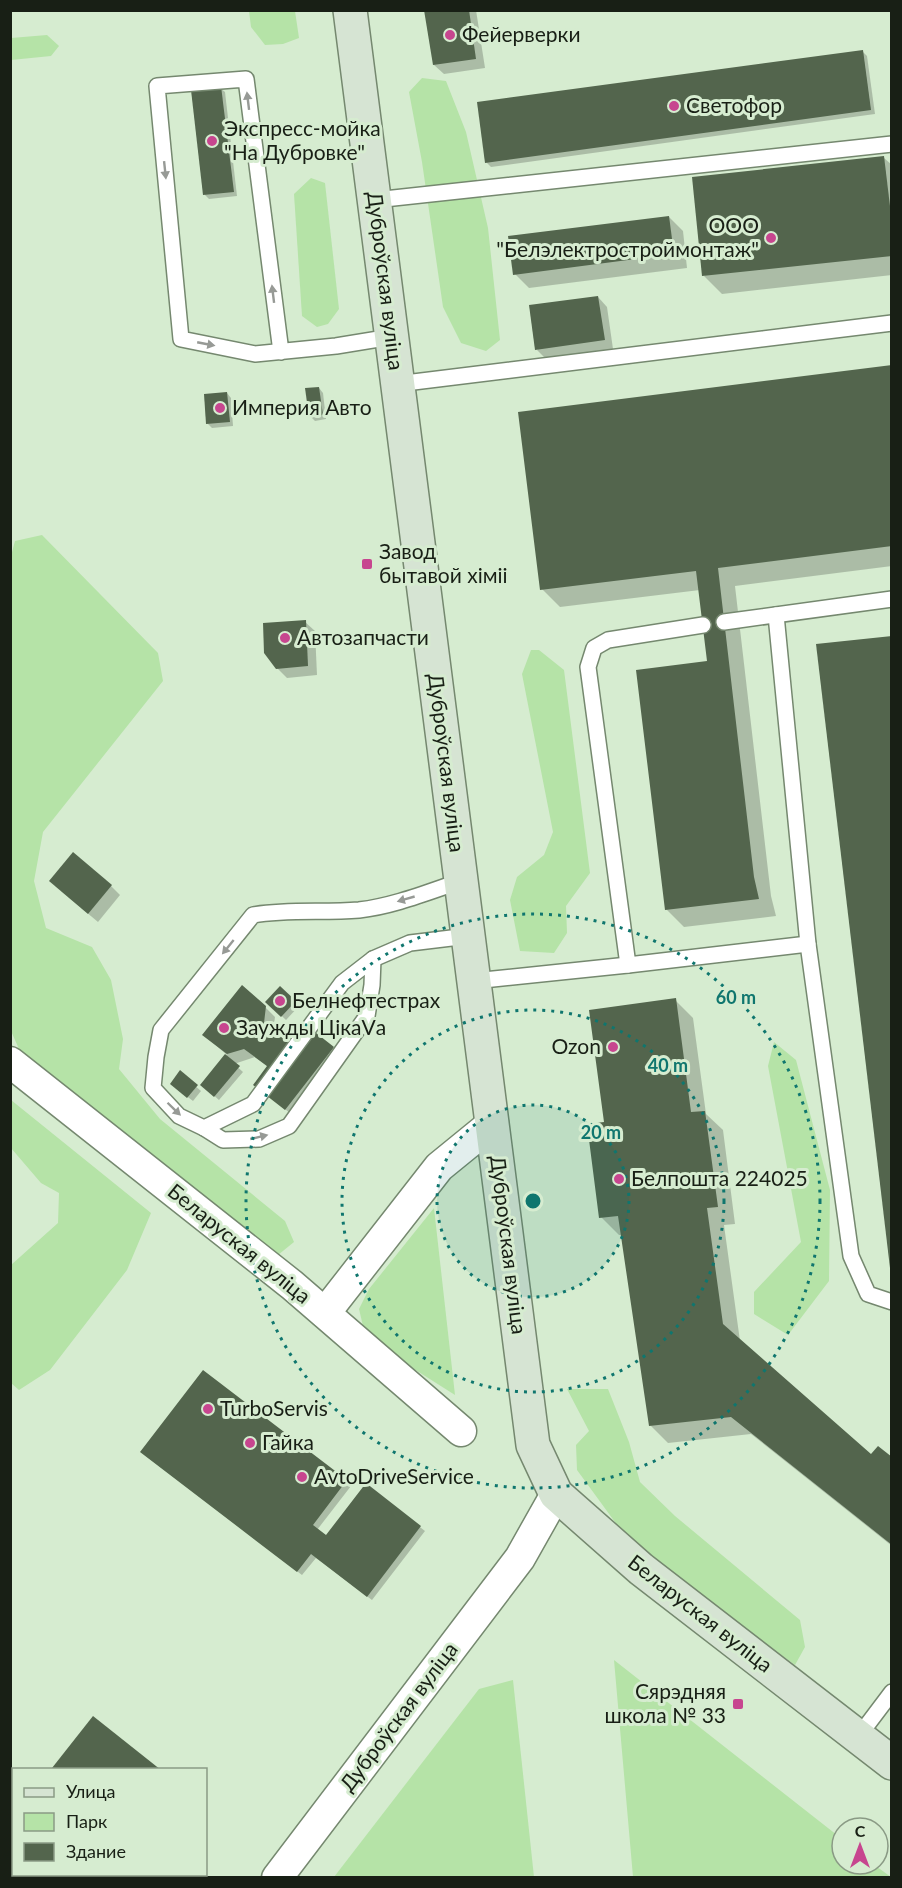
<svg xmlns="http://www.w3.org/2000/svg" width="902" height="1888" font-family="Lato,sans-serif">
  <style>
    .green { fill: #b5e3a7 }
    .shadow { fill: #0003 }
    .building { fill: #53654d }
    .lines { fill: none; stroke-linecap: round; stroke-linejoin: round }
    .service-casing { stroke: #75886f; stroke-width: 18 }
    .minor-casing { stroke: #75886f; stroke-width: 33 }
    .secondary-casing { stroke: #75886f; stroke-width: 36 }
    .service { stroke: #fff; stroke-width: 15 }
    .minor { stroke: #fff; stroke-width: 30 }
    .secondary { stroke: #d6e4d3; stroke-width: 33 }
    .oneway { fill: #979a96 }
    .ring { fill: none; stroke: #0f766e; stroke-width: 3; stroke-dasharray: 3 6 }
    .poi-dot { fill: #c7468f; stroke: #d6ecd0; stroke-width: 2 }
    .labels { text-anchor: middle; stroke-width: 6; stroke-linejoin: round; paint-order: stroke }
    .poi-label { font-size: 21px; fill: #181f15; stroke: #d6ecd0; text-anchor: start }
    .street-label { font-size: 21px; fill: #181f15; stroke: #d6ecd0 }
    .centre { fill: #0f766e; stroke: #d6ecd0; stroke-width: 3 }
    .ring-label { font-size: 18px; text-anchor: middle; font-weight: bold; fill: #0f766e; stroke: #d6ecd0; stroke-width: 6; stroke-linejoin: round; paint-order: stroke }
  </style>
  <rect width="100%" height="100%" fill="#d6ecd0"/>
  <!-- green -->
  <g class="green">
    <polygon points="249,11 295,11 299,38 283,44 265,45 251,27"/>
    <polygon points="47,35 59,46 51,56 11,60 11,38"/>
    <polygon points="422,78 446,81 466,132 488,228 500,340 486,351 461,343 443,307 422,162 409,92"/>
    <polygon points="311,178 325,183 339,309 328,324 317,327 302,316 294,194"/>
    <polygon points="42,535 158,653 163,681 43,832 34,881 46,928 92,947 111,980 123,1039 119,1069 160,1119 285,1221 294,1242 278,1255 19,1049 11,1031 11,556 15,541"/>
    <polygon points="531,650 539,650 564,670 590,873 566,906 567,933 554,953 520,951 510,900 517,877 544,855 553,832 522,674"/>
    <polygon points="774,1042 796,1060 830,1190 829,1281 788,1335 754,1314 754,1292 801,1242 768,1066"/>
    <polygon points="11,1100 151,1213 127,1270 50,1370 19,1390 11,1383 11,1265 58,1223 59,1193 41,1183 11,1148"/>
    <polygon points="434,1208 455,1395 414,1369 363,1326 359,1309 369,1289"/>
    <polygon points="567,1389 608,1389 629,1442 640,1482 675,1516 800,1620 805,1647 795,1665 631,1544 577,1470 576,1445 589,1431"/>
    <polygon points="614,1660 842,1839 842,1864 873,1864 891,1877 633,1877"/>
    <polygon points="513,1680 534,1877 334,1877 479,1689"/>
  </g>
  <!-- shadow -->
  <g class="shadow">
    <polygon points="426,10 476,10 485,68 444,74 434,65"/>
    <polygon points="862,51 867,56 875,114 491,167 486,162"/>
    <polygon points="220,88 225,92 237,196 209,199 205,195"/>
    <polygon points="884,158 892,165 892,275 722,294 704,276"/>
    <polygon points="669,217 683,231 687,268 529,288 515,274"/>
    <polygon points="598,297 607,307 613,349 546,359 537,350"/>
    <polygon points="892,367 892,566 735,586 771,896 776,916 684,927 666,909 709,663 700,590 560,607 542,589"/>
    <polygon points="319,388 323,393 326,419 315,421 310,416"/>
    <polygon points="227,393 231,398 233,426 212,428 207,423"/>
    <polygon points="305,622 315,631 317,675 287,678 277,668"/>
    <polygon points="111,886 120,895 98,922 61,891"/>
    <polygon points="280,988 299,1006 286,1020 267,1002"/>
    <polygon points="675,1000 693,1018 706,1114 723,1130 735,1224 724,1225 740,1341 871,1457 892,1459 892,1546 751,1434 668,1443 650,1425 622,1235 619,1235 601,1217 606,1123"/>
    <polygon points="265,1007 275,1017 273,1032 288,1044 333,1048 337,1052 290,1113 259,1089 268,1067 255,1057 234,1064 243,1072 219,1100 202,1085 227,1055 204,1035"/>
    <polygon points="180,1073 201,1091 193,1101 176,1088"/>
    <polygon points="203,1372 351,1486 317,1530 326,1537 366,1485 425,1531 372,1600 316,1558 302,1575 146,1456"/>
  </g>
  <!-- building -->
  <g class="building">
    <polygon points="424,10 469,10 476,59 433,65"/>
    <polygon points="863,50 871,110 485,163 477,102"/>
    <polygon points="221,86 234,192 203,195 191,90"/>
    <polygon points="884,156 892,223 892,256 702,276 692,177"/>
    <polygon points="669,216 674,254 513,275 508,236"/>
    <polygon points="598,296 605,340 535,350 529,305"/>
    <polygon points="892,365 892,546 718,568 754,877 759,899 665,910 636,670 707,661 696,571 540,590 518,412"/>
    <polygon points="319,387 323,415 309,417 305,388"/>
    <polygon points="227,392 230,422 206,424 204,394"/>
    <polygon points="306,620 308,666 276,669 264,653 263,623"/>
    <polygon points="892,636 892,1268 890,1268 816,644"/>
    <polygon points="73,852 112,885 88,914 49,881"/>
    <polygon points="242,985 266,1006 264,1023 288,1042 302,1022 334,1047 285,1110 253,1085 267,1066 244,1049 227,1054 202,1035"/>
    <polygon points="280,986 296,1001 281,1017 265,1002"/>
    <polygon points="676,998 691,1112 705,1111 718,1207 707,1208 723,1324 871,1454 878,1446 892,1457 892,1545 731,1417 649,1426 618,1216 599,1218 587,1124 604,1122 589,1010"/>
    <polygon points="225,1054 240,1066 214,1097 200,1085"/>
    <polygon points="180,1070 198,1085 187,1098 170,1084"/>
    <polygon points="203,1370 347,1480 313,1525 326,1535 366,1483 421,1526 367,1597 311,1554 297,1572 140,1452"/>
    <polygon points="93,1716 161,1770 54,1770 52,1768"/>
    <polygon points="14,1817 14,1874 110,1874 114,1878 10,1878 10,1821"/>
  </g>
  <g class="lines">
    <!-- service casing -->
    <g class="service-casing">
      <g id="service">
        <polyline points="375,200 892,144"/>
        <polyline points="281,352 246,79 157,86 181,339 255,354 336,346 391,337"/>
        <polyline points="397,384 892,323"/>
        <polyline points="776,615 808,944 851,1256 868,1294 892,1302"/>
        <polyline points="724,622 892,599"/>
        <polyline points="703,625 608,640 594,648 588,667 628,965 808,944"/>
        <path d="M461,881C428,892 394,906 359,910C324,913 288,909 253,915L161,1030L156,1057L153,1088L179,1116L204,1128L253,1104L342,983L373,959L410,943L468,936"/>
        <polyline points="474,981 628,965"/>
        <polyline points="204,1128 223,1140 259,1139 289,1126 367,1016 372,985 373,959"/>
        <polyline points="858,1737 892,1692"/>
      </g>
    </g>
    <!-- minor casing -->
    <g class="minor-casing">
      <g id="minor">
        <polyline points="10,1062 292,1285 461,1431"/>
        <polyline points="325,1313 439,1167 493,1123"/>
        <polyline points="277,1878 520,1558 556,1494"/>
      </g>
    </g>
    <!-- secondary casing -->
    <g class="secondary-casing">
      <polyline id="secondary" points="350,10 533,1445 556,1494 641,1569 892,1763"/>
    </g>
    <!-- service -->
    <use href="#service" class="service"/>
    <!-- minor -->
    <use href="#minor" class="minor"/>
    <!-- secondary -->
    <use href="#secondary" class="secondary"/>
  </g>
  <!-- one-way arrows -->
  <defs><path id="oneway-solid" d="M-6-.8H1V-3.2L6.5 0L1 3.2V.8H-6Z" transform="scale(1.5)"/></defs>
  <g class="oneway">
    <use href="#oneway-solid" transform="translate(248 101) rotate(-97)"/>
    <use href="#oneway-solid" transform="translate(165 170) rotate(84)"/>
    <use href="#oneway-solid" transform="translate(273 294) rotate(-97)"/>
    <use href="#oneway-solid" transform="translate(206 344) rotate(11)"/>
    <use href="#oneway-solid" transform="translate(406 899) rotate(164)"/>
    <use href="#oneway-solid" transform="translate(228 947) rotate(129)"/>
    <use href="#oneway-solid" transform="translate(174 1109) rotate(44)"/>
    <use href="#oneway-solid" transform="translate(259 1137) rotate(-13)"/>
  </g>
  <!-- distance rings -->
  <circle cx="533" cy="1201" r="96" fill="#0f766e" fill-opacity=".12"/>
  <g class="ring">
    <circle cx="533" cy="1201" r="96"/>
    <circle cx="533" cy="1201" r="191"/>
    <circle cx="533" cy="1201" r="287"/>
  </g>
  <!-- markers -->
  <g class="poi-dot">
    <circle cx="450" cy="35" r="6"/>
    <circle cx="674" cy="106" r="6"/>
    <circle cx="212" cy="141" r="6"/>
    <circle cx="771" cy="238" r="6"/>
    <circle cx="220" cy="408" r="6"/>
    <rect x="361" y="558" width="12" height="12" rx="3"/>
    <circle cx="285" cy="638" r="6"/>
    <circle cx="280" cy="1001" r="6"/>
    <circle cx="224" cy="1028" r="6"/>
    <circle cx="613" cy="1047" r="6"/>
    <circle cx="619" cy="1179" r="6"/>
    <circle cx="208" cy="1409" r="6"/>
    <circle cx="250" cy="1443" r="6"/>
    <circle cx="302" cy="1477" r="6"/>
    <rect x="732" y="1698" width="12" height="12" rx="3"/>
  </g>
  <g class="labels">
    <!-- poi labels -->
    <g class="poi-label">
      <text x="462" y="42">Фейерверки</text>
      <text x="686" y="113">Светофор</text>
      <text x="224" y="136">Экспресс-мойка<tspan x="224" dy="24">"На Дубровке"</tspan></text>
      <text x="759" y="233" text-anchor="end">ООО<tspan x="759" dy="24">"Белэлектростроймонтаж"</tspan></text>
      <text x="232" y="415">Империя Авто</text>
      <text x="379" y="559">Завод<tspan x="379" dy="24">бытавой хіміі</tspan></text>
      <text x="297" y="645">Автозапчасти</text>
      <text x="292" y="1008">Белнефтестрах</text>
      <text x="236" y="1035">Заужды ЦікаVа</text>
      <text x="601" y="1054" text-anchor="end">Ozon</text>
      <text x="631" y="1186">Белпошта 224025</text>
      <text x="220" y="1416">TurboServis</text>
      <text x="262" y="1450">Гайка</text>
      <text x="314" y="1484">AvtoDriveService</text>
      <text x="726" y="1699" text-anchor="end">Сярэдняя<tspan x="726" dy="24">школа № 33</tspan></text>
    </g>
    <!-- street labels -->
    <g class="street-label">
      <text transform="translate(385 281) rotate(83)" y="7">Дуброўская вуліца</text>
      <text transform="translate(446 763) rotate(83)" y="7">Дуброўская вуліца</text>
      <text transform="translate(239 1244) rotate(39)" y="7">Беларуская вуліца</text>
      <text transform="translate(508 1245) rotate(83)" y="7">Дуброўская вуліца</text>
      <text transform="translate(700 1614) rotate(38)" y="7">Беларуская вуліца</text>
      <text transform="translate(399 1717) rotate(-53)" y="7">Дуброўская вуліца</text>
    </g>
  </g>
  <circle cx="533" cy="1201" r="9" class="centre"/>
  <g class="ring-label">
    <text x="736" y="1004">60 m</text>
    <text x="668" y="1072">40 m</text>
    <text x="601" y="1139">20 m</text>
  </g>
  <!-- border -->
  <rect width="902" height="1888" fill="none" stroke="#181f15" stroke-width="24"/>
  <!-- legend -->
  <rect x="12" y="1768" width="195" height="108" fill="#d6ecd0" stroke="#8a9a85" stroke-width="1.5"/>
  <rect x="24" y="1788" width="30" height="9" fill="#d6e4d3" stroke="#8a9a85" stroke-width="1.5"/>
  <text x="66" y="1798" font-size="18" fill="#181f15">Улица</text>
  <rect x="24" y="1813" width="30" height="18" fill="#b5e3a7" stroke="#8a9a85" stroke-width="1.5"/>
  <text x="66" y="1828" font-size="18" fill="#181f15">Парк</text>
  <rect x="24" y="1843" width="30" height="18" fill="#53654d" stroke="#8a9a85" stroke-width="1.5"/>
  <text x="66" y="1858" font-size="18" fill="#181f15">Здание</text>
  <!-- north arrow -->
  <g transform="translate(860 1846)"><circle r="28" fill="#d6ecd0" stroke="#8a9a85" stroke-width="1.5"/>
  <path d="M0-4.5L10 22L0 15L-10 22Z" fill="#c7468f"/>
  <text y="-9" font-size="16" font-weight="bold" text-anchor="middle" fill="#181f15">С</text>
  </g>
</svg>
